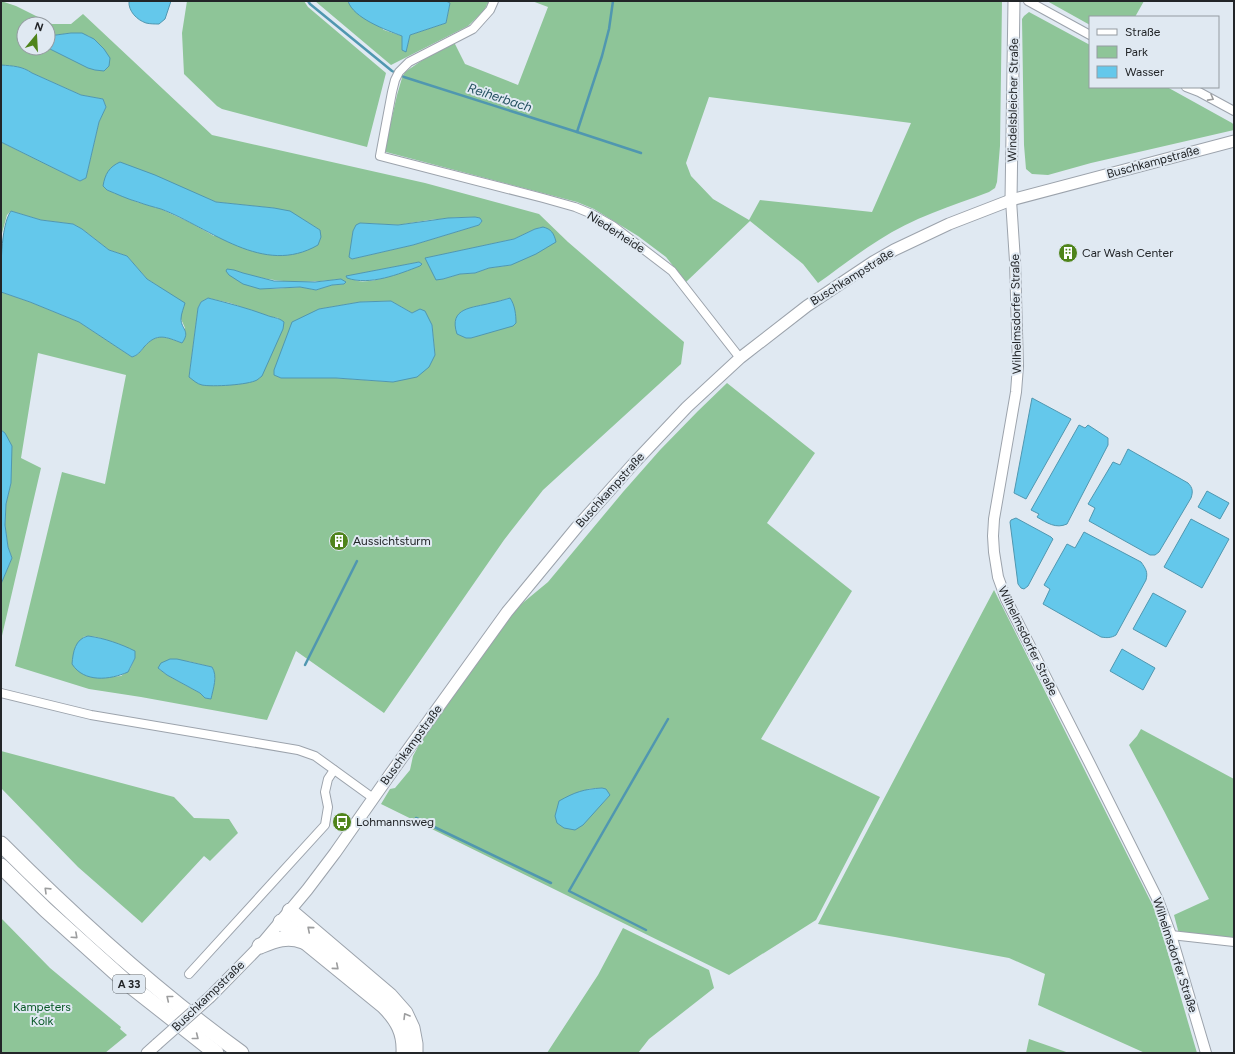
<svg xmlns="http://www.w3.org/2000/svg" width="1235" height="1054" font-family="Figtree,sans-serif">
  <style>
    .green { fill: #8ec598; fill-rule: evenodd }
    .water { fill: #64c8eb; stroke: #5097b0 }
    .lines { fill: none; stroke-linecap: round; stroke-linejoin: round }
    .stream { stroke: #5097b0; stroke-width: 2.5 }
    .minor-casing { stroke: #9ca3ac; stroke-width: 10 }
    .tertiary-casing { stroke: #9ca3ac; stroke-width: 12 }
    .secondary-casing { stroke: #9ca3ac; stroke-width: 13 }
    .motorway-casing { stroke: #9ca3ac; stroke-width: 17 }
    .minor { stroke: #fff; stroke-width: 8 }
    .tertiary { stroke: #fff; stroke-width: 10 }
    .secondary { stroke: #fff; stroke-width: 11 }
    .motorway { stroke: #fff; stroke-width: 15 }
    .secondary-bridge-casing { stroke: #9ca3ac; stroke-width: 13; stroke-linecap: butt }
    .secondary-bridge { stroke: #fff; stroke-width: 11 }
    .oneway { stroke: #9c9d9e }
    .labels { text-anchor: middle; stroke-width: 4; stroke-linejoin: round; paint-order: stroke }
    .shield { fill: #e0e9f2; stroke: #5b6065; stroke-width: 1 }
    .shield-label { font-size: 11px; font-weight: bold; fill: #222528 }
    .street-label { font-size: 12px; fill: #222528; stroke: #e0e9f2 }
    .poi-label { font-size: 12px; fill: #222528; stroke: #e0e9f2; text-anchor: start }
    .park-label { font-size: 12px; fill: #085826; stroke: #e0e9f2 }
    .water-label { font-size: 13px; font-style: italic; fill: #265261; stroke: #e0e9f2 }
  </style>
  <rect width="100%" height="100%" fill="#e0e9f2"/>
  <!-- green -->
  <g class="green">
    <path d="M1,1L16,6L52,24H71L83,14L212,135L425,183L539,214L568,242L684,342L681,364L543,490L504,540L384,713L296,651L267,720L141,697L89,689L15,666L62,472L105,484L126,375L38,353L21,458L41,468L1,640V584L12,558L8,547L5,525L6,504L11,483L5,433L1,430V292L30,302L79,322L132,357C138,355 140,352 144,347C157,332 166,337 182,343L185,328L181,319L158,286L147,279L127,256L109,250L82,229L73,224L41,220L11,211L7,215L1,237V142L80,181L86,178L99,122L106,107L103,99L81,95L32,73C22,66 13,66 1,65ZM24,24H48L49,34L56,35L71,33L89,36L104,49L95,70L48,48H24ZM107,190H187L216,202L274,208L302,219L320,230L214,236L191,223L161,209L137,202ZM462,217H475L480,218L482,221L479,225L413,245L352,259L350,257L353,231L360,223L398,225L429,220ZM542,227L511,265L489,268L475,273L460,274L443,279L431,268L426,258L514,239L535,229ZM419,262L422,264L420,266C406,271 372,284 358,281C354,280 350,278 347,276ZM234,270C268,283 304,284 340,279L344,284L332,285L316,290L300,287L271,289ZM208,298L230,303L271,317L279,318L189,377L198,308L201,302ZM509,298L495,330L471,338L458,315C469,306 477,306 491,304C497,302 503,300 509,298ZM391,301L412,313L420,310L432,325L435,355L393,382L336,378H281L275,375L319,309L360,302ZM88,636L97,637L126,647L135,658L130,669L121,676L98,678L83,637ZM187,661L212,667L215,679L211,699L205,698L200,693L167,675L158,668Z"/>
    <polygon points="187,1 304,1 308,7 386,73 367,147 222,109 217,106 184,74 182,33"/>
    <polygon points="315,1 348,1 348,2 384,30 402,36 402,49 406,51 410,35 446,23 450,3 446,1 490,1 486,9 487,3 485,10 468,26 391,65"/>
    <path d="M532,1H1002L1000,146L997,182L995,188L989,192C952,206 912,218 879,240C858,253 838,269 818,283L803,264L750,221L686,282L666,257L638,236L594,209L577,202L386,152L385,148L397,95L402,78L405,72L430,55L454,42L465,64L518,85L548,7ZM709,97L911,123L872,212L760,200L749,220L713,199L691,176L686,163Z"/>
    <polygon points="1047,1 1144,1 1135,17 1090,17 1090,25"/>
    <polygon points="1029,12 1090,45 1090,87 1167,87 1232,123 1234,125 1234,130 1091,163 1048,175 1032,174 1026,169 1024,145 1022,19 1024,16"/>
    <path d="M727,383L815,453L767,523L852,591L761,739L880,797L816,920L729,975L381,804L390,789L395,788L410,770L413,756L425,734L509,618L519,606L548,582L623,492L660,450L698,411ZM602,788L606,790L610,795L599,807L587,789Z"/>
    <polygon points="994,590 1153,906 1158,919 1197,1053 1145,1053 1038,1005 1045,974 1009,958 895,937 818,924"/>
    <polygon points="1141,729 1234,779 1234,940 1179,934 1174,915 1209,899 1164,811 1129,745 1137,736"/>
    <polygon points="1,751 174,797 194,818 229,819 238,833 210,861 204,856 142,923 78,867 1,788"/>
    <polygon points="1,918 50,968 121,1027 120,1029 127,1035 105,1053 1,1053"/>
    <polygon points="623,928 709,970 714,988 649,1039 638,1053 547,1053 598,975"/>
    <polygon points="1029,1039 1069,1053 1026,1053"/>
  </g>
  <!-- water -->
  <g class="water">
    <path d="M129,1H171L165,19L159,24C155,24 150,24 146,23C137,20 128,11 129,1Z"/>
    <path d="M348,1H446L450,3L446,23L410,35L406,52L402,50V36C386,30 353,18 348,1Z"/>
    <polygon points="71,33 82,33 94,39 104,49 110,58 109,66 104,71 95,70 88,68 48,48 48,34 56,35"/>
    <path d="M1,65C13,66 22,66 32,73L81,95L103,99L106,107L99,122L86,178L80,181L1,142Z"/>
    <path d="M120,162L155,175L216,202L274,208L290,211L320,230L321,237L318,245C263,277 211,228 161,209C154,207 146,205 138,202C127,199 117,194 107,190L103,186C105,174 109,167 120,162Z"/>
    <path d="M11,211L41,220L73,224L82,229L109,250L127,256L147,279L185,303C184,307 181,314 181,319C181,329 191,331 182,343C166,337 157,332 144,347C140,352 138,355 132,357L79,322L30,302L1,292C1,272 0,226 11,211Z"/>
    <polygon points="475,217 480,218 482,221 479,225 413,245 352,259 349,257 353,231 356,225 360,223 398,225 448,218"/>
    <path d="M543,227C551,229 554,233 556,242L536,254L511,265L489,268L475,273L460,274L443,279L436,280L425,258L514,239L535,229Z"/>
    <path d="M419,262L422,264L420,266C399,274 370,286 347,278L346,276Z"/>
    <polygon points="227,269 234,270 243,273 274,281 315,282 341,279 346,282 344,284 332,285 316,290 300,287 260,289 243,284 229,275 226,271"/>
    <path d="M208,298C228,303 247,308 266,315C273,318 278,317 284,322L283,329L262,376C260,377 259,379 257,380C248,385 212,387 202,385C197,384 193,380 189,377L198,308L201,302Z"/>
    <path d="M510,298C515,305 516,315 516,323L513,326L471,338H466L457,334C448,307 473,308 491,303C497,302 503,300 510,298Z"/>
    <polygon points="391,301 412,313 420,309 425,311 432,325 435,355 429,367 417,377 393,382 336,378 281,378 274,375 274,370 292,322 319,309 360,302"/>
    <polygon points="1032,398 1071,419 1026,499 1014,493"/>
    <path d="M1079,425L1085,428L1088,425L1108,438V445L1067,524C1056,529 1047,523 1037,517L1039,514L1031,510Z"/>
    <polygon points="1,430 5,433 12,446 11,483 6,504 5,525 8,547 12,558 1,584"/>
    <path d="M1128,449L1188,483C1193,488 1193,492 1191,498L1159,552L1155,555H1150L1089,521L1095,508L1088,504L1113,462L1120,465Z"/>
    <polygon points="1207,491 1229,503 1220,519 1198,507"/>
    <polygon points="1016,518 1051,537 1053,539 1028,586 1024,589 1021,588 1018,584 1010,522 1011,520"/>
    <polygon points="1191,519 1229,539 1202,588 1164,567"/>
    <path d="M1084,532L1141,562C1146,569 1148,572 1146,580L1116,635C1111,638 1107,638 1101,637L1043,604L1050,589L1044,585L1067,544L1075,548Z"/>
    <polygon points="1153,593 1186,611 1166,647 1133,629"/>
    <path d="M88,636C104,638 121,644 135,651V658L128,672C110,680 84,683 72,664C73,652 75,639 88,636Z"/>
    <polygon points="1122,649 1155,668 1143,690 1110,671"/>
    <path d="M170,659H177L212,667C218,676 213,689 211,699L205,698L200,693L167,675L158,668L161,663Z"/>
    <path d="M602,788L606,789L610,795L583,825L575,830L564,828L557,823L555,816L559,801C575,792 584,789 602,788Z"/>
  </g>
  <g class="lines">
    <!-- stream -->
    <g class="stream">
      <polyline points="308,1 310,4 392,71 404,77 577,132 602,56 609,29 613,1"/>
      <polyline points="577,132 641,153"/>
      <polyline points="305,665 357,561"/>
      <polyline points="416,818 423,821"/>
      <polyline points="428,824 551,883"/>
      <polyline points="646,930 569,891 668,719"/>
    </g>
    <!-- minor casing -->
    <g class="minor-casing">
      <g id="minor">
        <polyline points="494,1 490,10 473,29 409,62 399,72 395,80 392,92 380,156 543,198 575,207 592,214 613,226 672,271 740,358"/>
        <polyline points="1028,1 1090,35"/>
        <polyline points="1186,87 1199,92 1234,111"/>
        <polyline points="1,693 91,715 298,750 315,756 373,798"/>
        <polyline points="1171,935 1234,942"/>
        <polyline points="189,974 325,825 328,807 325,792 328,779 334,770"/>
      </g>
    </g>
    <!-- tertiary casing -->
    <g class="tertiary-casing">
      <polyline id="tertiary" points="1011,200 1015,261 1018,366 1016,392 994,519 993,536 994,552 998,577 1006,599 1089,762 1158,900 1171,935 1206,1053"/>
    </g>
    <!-- secondary casing -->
    <g class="secondary-casing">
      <g id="secondary">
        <polyline points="1011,200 1014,1"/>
        <polyline points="210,997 260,946 307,890 335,853 391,773 507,612 577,527 635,462 687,407 740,358 807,306 873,262 894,250 949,224 1011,200 1234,141"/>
        <polyline points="147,1053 157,1044"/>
      </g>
    </g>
    <!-- motorway casing -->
    <g class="motorway-casing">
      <g id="motorway">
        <path d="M1,844C76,919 155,991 241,1053"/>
        <polyline points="1,866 46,910 126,982 216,1053"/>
        <polyline points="290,911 390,996 405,1013 412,1028 415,1044 415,1053"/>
        <path d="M281,922L384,1006C398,1020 405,1033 404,1053"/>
        <path d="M260,946C275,940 287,935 303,941"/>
      </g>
    </g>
    <!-- minor -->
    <use href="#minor" class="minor"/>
    <!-- tertiary -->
    <use href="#tertiary" class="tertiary"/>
    <!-- secondary -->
    <use href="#secondary" class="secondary"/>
    <!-- motorway -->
    <use href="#motorway" class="motorway"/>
    <!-- secondary-bridge casing -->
    <g class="secondary-bridge-casing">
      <polyline id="secondary-bridge" points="157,1044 210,997"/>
    </g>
    <!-- secondary-bridge -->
    <use href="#secondary-bridge" class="secondary-bridge"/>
  </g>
  <!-- one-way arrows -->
  <defs><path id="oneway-chevron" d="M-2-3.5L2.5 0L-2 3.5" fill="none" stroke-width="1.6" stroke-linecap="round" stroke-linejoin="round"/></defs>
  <g class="oneway">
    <use href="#oneway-chevron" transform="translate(1211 98) rotate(29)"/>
    <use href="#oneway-chevron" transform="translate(47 890) rotate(-136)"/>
    <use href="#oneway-chevron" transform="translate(310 929) rotate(-140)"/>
    <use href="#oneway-chevron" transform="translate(75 936) rotate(42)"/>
    <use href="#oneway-chevron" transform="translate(336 967) rotate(40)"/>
    <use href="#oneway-chevron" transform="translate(169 998) rotate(-141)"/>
    <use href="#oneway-chevron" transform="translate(406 1016) rotate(-121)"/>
    <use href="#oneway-chevron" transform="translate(196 1037) rotate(38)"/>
  </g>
  <!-- icons -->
  <defs>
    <g id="building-disc" transform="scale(1)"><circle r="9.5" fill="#4f841b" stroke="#e0e9f2"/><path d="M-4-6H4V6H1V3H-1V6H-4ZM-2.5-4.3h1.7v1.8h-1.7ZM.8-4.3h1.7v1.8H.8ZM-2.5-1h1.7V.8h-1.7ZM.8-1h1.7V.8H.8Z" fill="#fff"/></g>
    <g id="bus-disc" transform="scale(1)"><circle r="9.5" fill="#4f841b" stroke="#e0e9f2"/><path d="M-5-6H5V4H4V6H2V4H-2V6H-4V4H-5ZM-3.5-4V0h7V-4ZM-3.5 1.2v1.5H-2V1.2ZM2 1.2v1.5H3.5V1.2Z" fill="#fff"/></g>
  </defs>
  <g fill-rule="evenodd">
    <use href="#building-disc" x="1068" y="253"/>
    <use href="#building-disc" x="339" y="541"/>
    <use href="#bus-disc" x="342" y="822"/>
  </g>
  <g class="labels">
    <!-- shield labels -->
    <rect class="shield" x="113" y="975" width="32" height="18" rx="3"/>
    <g class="shield-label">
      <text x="129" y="988">A 33</text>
    </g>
    <!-- street labels -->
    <g class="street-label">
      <text transform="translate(1013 100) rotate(-89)" y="4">Windelsbleicher Straße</text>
      <text transform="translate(1153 162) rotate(-15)" y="4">Buschkampstraße</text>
      <text transform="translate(616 232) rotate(33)" y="4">Niederheide</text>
      <text transform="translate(852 277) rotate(-32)" y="4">Buschkampstraße</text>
      <text transform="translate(1016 314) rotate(-91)" y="4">Wilhelmsdorfer Straße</text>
      <text transform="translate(610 490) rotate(-48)" y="4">Buschkampstraße</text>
      <text transform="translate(1028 641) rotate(64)" y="4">Wilhelmsdorfer Straße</text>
      <text transform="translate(411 745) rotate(-54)" y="4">Buschkampstraße</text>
      <text transform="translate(1175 955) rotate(72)" y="4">Wilhelmsdorfer Straße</text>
      <text transform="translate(208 996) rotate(-44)" y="4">Buschkampstraße</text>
    </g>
    <!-- poi labels -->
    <g class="poi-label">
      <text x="1082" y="257">Car Wash Center</text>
      <text x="353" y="545">Aussichtsturm</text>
      <text x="356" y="826">Lohmannsweg</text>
    </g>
    <!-- park labels -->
    <g class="park-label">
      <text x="42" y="1011">Kampeters<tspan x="42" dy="14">Kolk</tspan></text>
    </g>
    <!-- water labels -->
    <g class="water-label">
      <text transform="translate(500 97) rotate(18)" y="5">Reiherbach</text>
    </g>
  </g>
  <!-- border -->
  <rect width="1235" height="1054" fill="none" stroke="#222528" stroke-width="4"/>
  <!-- legend -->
  <rect x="1089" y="16" width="130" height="72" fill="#e0e9f2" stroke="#949ba1"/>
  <rect x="1097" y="29" width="20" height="6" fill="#ffffff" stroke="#949ba1"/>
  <text x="1125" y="36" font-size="12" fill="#222528">Straße</text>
  <rect x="1097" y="46" width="20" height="12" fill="#8ec598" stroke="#949ba1"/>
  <text x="1125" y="56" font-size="12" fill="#222528">Park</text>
  <rect x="1097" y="66" width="20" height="12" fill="#64c8eb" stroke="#949ba1"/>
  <text x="1125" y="76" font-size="12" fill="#222528">Wasser</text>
  <!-- north arrow -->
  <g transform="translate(36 36) rotate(18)"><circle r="19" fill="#e0e9f2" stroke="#949ba1"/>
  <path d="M0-3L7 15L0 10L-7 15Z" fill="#4f841b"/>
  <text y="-6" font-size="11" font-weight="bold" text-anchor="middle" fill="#222528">N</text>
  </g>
</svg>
